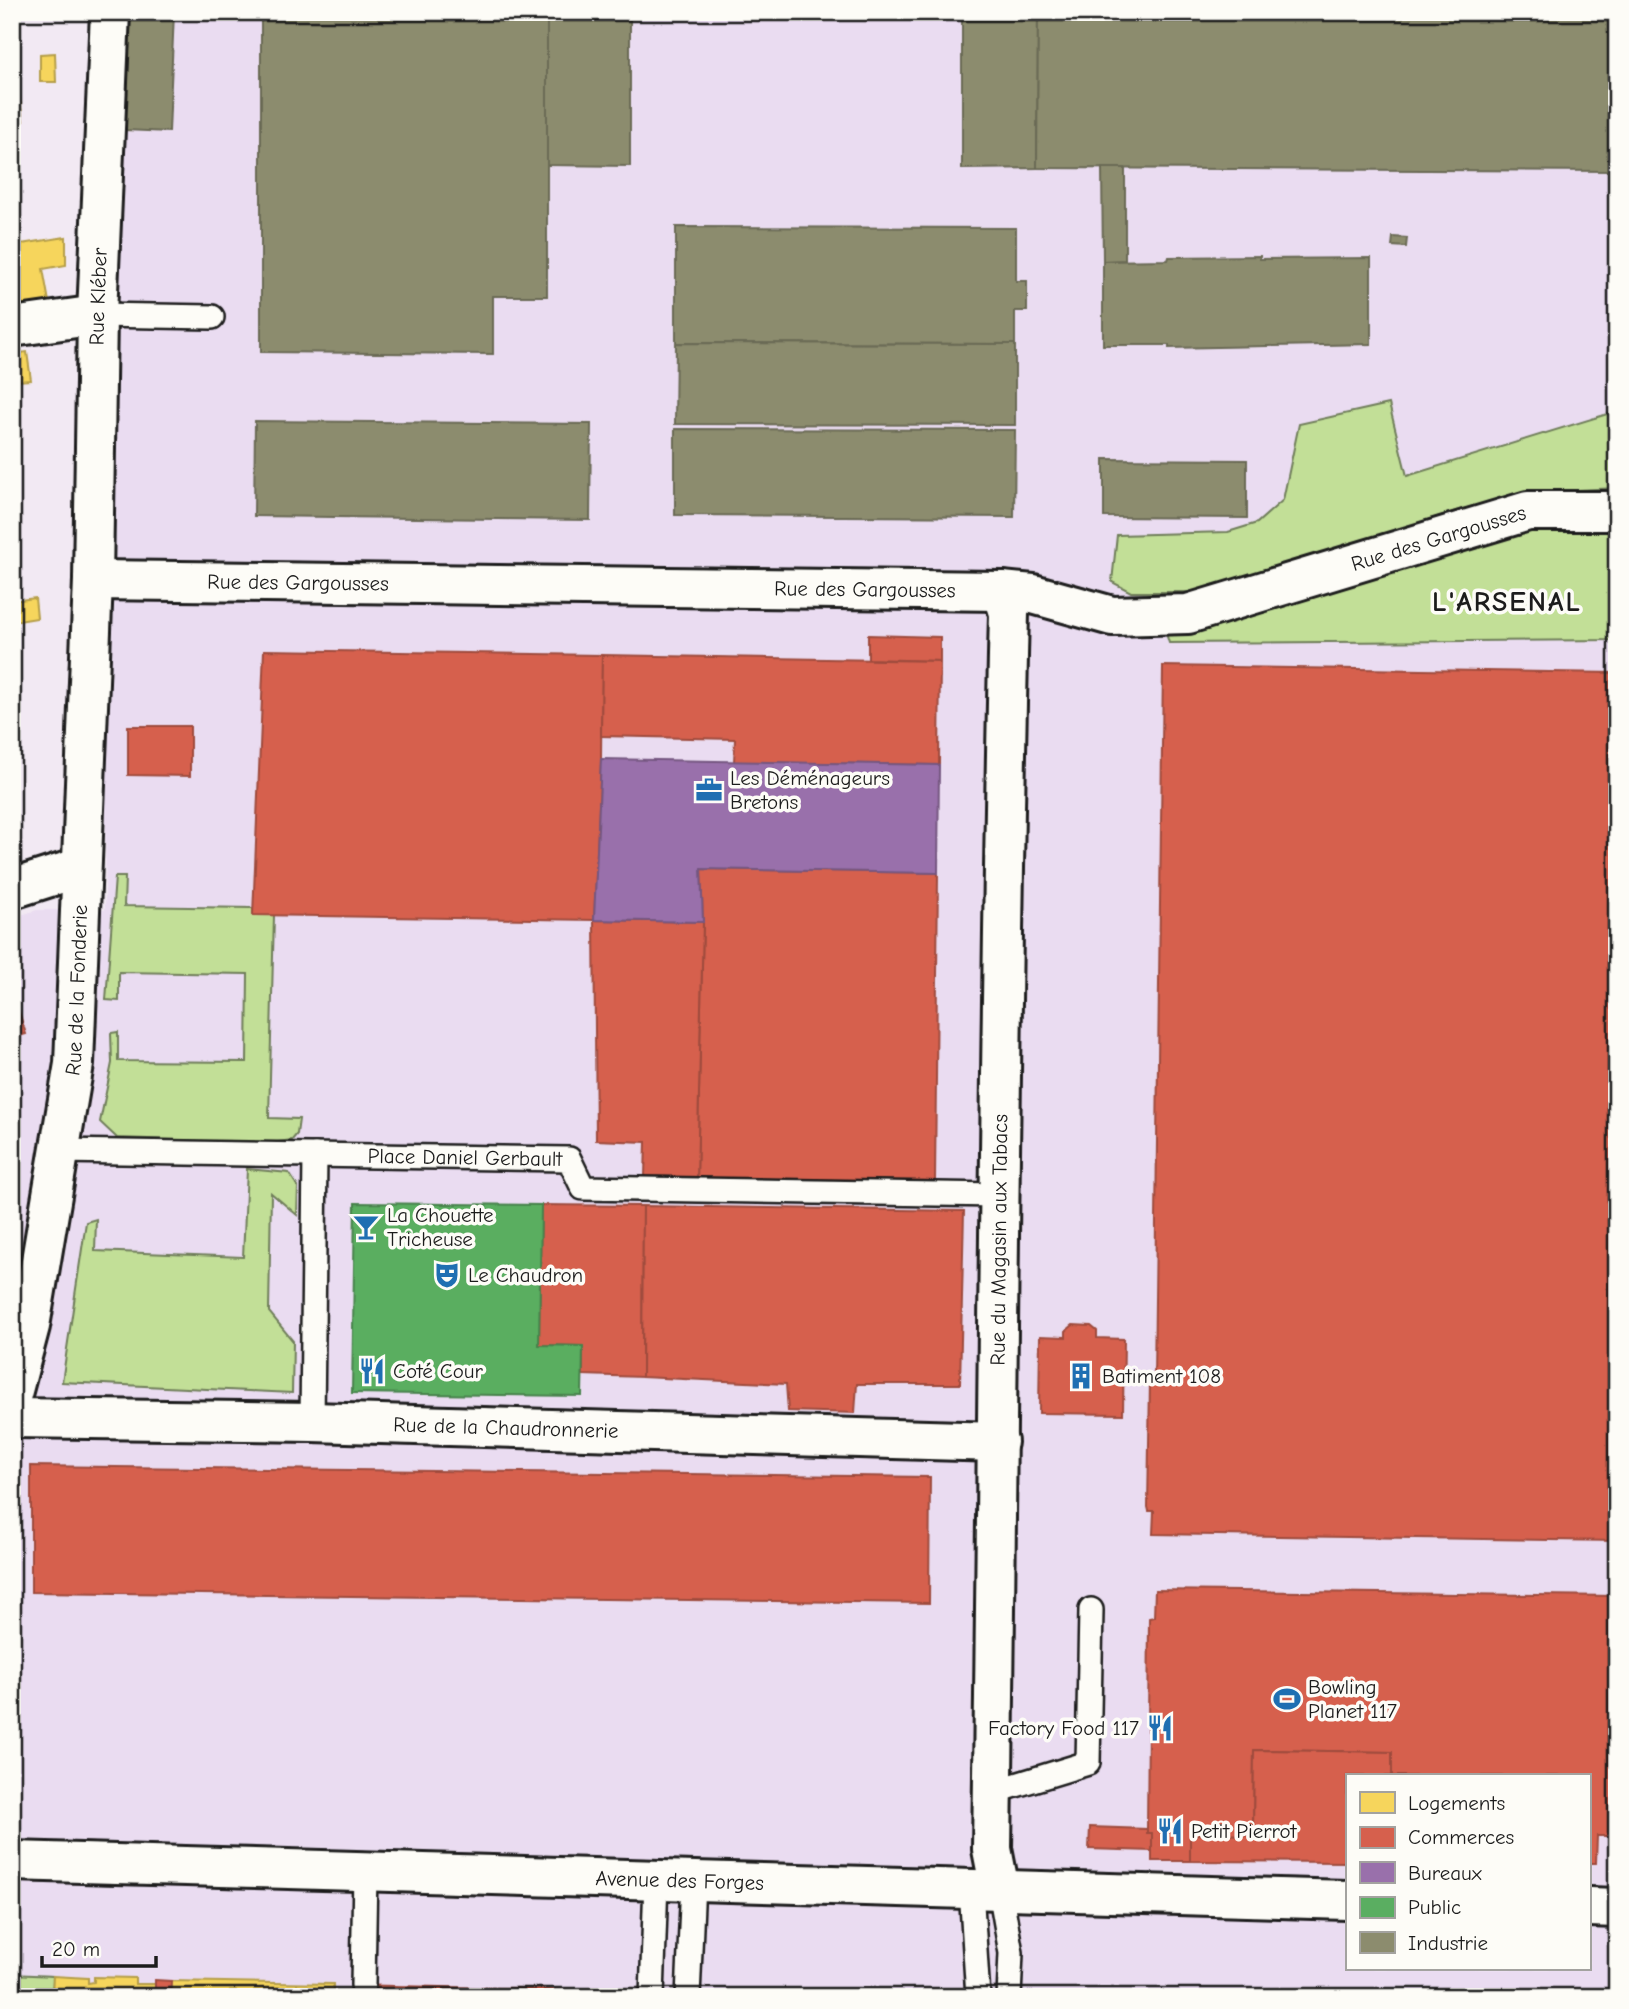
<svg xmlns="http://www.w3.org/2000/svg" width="1629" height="2009" font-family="'Comic Neue',sans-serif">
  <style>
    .built { fill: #eadcf1; fill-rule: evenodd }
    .green { fill: #c2df97; stroke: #6f7e5a; stroke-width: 2 }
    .homes { fill: #f6d55c; stroke: #b59e49; stroke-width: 2 }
    .shops { fill: #d6604d; stroke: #9e4c3e; stroke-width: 2 }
    .offices { fill: #9970ab; stroke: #745780; stroke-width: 2 }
    .public { fill: #5aae61; stroke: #47824c; stroke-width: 2 }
    .industry { fill: #8c8c6e; stroke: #6a6a55; stroke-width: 2 }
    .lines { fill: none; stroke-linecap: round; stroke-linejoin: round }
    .service-casing { stroke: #1c1c1c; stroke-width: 28 }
    .minor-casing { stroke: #1c1c1c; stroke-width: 44 }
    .service { stroke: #fdfcf7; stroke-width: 23 }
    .minor { stroke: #fdfcf7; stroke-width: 38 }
    .labels { text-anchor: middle; stroke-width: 7; stroke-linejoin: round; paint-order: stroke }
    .street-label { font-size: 21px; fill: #1c1c1c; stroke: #fdfcf7 }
    .poi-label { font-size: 21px; fill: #1c1c1c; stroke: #fdfcf7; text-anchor: start }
    .district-label { font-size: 28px; font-weight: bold; letter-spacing: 2px; fill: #1c1c1c; stroke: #fdfcf7 }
  </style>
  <rect width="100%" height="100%" fill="#f2e9f3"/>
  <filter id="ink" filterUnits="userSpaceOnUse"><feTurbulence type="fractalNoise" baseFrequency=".0143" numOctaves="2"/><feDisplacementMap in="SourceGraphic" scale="14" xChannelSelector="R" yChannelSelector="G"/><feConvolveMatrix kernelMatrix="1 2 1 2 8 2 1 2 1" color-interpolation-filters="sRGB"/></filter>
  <g filter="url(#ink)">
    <!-- built -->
    <path class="built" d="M127,12H1617V411L1407,476L1299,424L1283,500L1257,523L1228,532L1117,535L1205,592L1462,509L1557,491L1617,488V525L1165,630L1169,643L1617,640V1997H12V918L37,910H105L110,404ZM247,1169L296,1214L271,1191L269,1312L293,1341L62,1382L96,1220L95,1251L244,1257ZM1347,1776H1589V1969H1347Z"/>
    <!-- green -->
    <g class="green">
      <polygon points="1389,404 1407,476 1617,411 1617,488 1557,491 1462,509 1205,592 1131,592 1112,582 1117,535 1228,532 1257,523 1283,500 1299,424"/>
      <polygon points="1617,525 1617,640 1169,643 1165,630 1544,526"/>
      <polygon points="115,877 125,877 124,906 253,908 253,915 274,915 269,1118 299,1119 297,1134 292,1140 270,1143 117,1138 100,1122 112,1063 111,1033 118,1032 118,1061 247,1062 248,974 119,972 119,1001 106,1000"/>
      <polygon points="247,1169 289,1173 298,1187 297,1215 271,1193 269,1312 293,1341 292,1393 62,1382 86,1222 96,1219 95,1251 243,1257"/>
      <polygon points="12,1974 53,1976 52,1997 12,1997"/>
    </g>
    <!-- homes -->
    <g class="homes">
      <polygon points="55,53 56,82 40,82 40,54"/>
      <polygon points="12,75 16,75 23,121 12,123"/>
      <polygon points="19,232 21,244 66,237 66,265 43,269 49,302 22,306 12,238 12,233"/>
      <polygon points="12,245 20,294 12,295"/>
      <polygon points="27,352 31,380 15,381 12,354"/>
      <polygon points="35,598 37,618 12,622 12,601"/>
      <polygon points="53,1976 88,1978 88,1983 94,1982 94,1977 135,1978 135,1984 156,1984 155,1997 52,1997"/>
      <polygon points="171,1981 333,1984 333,1997 170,1997"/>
    </g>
    <!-- shops -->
    <g class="shops">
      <polygon points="868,635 940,637 940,661 868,659"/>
      <polygon points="264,650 602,655 601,759 594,920 253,915"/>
      <polygon points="602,655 940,661 939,765 734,762 735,739 601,736"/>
      <polygon points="1163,666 1617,673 1617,1541 1153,1534 1154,1511 1149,1511 1148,1507 1150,1380 1154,1379"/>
      <polygon points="128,726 190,726 190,776 128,775"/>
      <polygon points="701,869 938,873 935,1181 697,1178 703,922"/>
      <polygon points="594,920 703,922 697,1178 645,1176 646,1142 596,1140"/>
      <polygon points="12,990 26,1034 12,1038"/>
      <polygon points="541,1205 643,1206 642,1377 583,1375 583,1346 539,1345"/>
      <polygon points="643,1206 964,1211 960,1384 857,1384 855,1413 788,1411 786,1384 642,1377"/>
      <polygon points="1073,1325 1091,1326 1097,1331 1097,1338 1124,1339 1123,1414 1039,1413 1040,1336 1066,1337 1066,1331"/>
      <polygon points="31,1466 930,1477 929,1603 31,1592"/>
      <polygon points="1155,1590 1617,1596 1617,1836 1597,1836 1596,1863 1589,1863 1589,1776 1392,1776 1392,1752 1254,1750 1253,1835 1190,1834 1190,1861 1152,1861 1152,1833 1147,1833 1147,1829 1149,1618 1154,1617"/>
      <polygon points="1254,1750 1392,1752 1392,1776 1347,1776 1347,1862 1190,1861 1190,1834 1253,1835"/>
      <polygon points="1090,1827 1147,1829 1147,1833 1152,1833 1152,1851 1089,1849"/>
      <polygon points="155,1980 171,1981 170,1997 155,1997"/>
      <polygon points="351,1985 535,1989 535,1997 351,1997"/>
      <polygon points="535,1989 646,1993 645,1997 535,1997"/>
    </g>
    <!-- offices -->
    <g class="offices">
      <polygon points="601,759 939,765 938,873 701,869 703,922 594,920"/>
      <polygon points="710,1994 771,1996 822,1997 710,1997"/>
    </g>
    <!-- public -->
    <polygon class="public" points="355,1203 541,1205 539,1345 583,1346 582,1396 352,1393"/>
    <!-- industry -->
    <g class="industry">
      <polygon points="131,12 174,12 169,132 125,130"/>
      <polygon points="261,12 547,12 547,296 493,296 493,354 261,352"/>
      <polygon points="547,12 630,12 630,166 547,165"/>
      <polygon points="962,12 1038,12 1037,168 962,169"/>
      <polygon points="1038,12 1617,12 1617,171 1037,168"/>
      <polygon points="1102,168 1125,168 1125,260 1103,261"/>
      <polygon points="676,227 1016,228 1016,281 1027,281 1027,311 1015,311 1015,344 676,343"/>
      <polygon points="1393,237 1407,238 1406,247 1392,246"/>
      <polygon points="1260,256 1260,259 1371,258 1371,344 1169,348 1169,345 1103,345 1103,261 1168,260 1169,257"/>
      <polygon points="676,343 1015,344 1015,425 675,424"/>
      <polygon points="255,421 591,424 590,520 254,516"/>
      <polygon points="675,429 1015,430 1014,517 675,515"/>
      <polygon points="1104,459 1247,460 1247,518 1104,517"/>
    </g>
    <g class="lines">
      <!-- service casing -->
      <g class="service-casing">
        <g id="service">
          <polyline points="97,315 212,317"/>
          <path id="s1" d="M59,1151L569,1159L583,1188L998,1195"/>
          <polyline points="312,1422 315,1155"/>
          <polyline points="993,1792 1088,1763 1091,1610"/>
          <polyline points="971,1889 978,1997"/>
          <polyline points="1000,1890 1011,1953 1009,1997"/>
          <polyline points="363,1985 365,1871"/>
          <polyline points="652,1997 656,1880"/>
          <polyline points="688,1997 693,1881"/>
        </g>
      </g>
      <!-- minor casing -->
      <g class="minor-casing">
        <g id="minor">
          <polyline points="12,327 97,315"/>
          <path id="s2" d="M93,580L1002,591L1033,594L1112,616L1188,614L1528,511H1617"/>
          <polyline points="12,889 81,867"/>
          <path id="s3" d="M12,1394L30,1326L74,1064L93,580L97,315L110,12"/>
          <path id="s4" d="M12,1418L312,1422L998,1442"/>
          <path id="s5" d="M12,1861L1347,1900"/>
          <path id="s6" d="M1000,1890L992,1849C998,1437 999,1025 1009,613L1002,591"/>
          <polyline points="1589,1907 1617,1908"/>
        </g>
      </g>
      <!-- service -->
      <use href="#service" class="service"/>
      <!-- minor -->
      <use href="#minor" class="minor"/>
    </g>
  </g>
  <!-- icons -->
  <defs>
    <g id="office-bare" transform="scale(2.1)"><path d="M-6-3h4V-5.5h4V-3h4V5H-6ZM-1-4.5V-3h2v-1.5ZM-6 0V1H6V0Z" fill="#1f6fb2" stroke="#fdfcf7" stroke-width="2.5" paint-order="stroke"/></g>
    <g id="bar-bare" transform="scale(2.1)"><path d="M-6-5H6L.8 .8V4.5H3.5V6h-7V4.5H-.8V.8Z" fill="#1f6fb2" stroke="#fdfcf7" stroke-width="2.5" paint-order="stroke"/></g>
    <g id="theatre-bare" transform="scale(2.1)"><path d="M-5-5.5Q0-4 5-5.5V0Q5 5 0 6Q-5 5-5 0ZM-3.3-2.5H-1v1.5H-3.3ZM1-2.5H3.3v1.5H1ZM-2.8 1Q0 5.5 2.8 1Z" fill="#1f6fb2" stroke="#fdfcf7" stroke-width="2.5" paint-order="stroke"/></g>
    <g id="restaurant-bare" transform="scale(2.1)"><path d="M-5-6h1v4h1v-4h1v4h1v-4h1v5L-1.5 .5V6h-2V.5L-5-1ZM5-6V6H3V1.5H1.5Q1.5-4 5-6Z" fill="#1f6fb2" stroke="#fdfcf7" stroke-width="2.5" paint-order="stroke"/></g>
    <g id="building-bare" transform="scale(2.1)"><path d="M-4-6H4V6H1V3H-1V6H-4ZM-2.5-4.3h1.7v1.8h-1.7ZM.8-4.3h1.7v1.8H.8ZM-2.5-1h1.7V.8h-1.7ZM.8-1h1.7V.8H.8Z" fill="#1f6fb2" stroke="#fdfcf7" stroke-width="2.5" paint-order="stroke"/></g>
    <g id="stadium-bare" transform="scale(2.1)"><path d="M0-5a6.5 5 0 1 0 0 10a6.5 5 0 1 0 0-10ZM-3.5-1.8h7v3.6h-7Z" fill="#1f6fb2" stroke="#fdfcf7" stroke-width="2.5" paint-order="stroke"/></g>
  </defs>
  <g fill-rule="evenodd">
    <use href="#office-bare" x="709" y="790"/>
    <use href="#bar-bare" x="366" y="1227"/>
    <use href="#theatre-bare" x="447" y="1275"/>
    <use href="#restaurant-bare" x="372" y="1371"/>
    <use href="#building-bare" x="1081" y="1376"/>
    <use href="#stadium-bare" x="1287" y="1699"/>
    <use href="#restaurant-bare" x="1160" y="1728"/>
    <use href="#restaurant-bare" x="1170" y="1831"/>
  </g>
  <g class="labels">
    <!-- street labels -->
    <g class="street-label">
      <text dy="7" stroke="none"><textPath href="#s3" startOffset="1104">Rue Kléber</textPath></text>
      <text dy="7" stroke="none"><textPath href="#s2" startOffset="1360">Rue des Gargousses</textPath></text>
      <text dy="7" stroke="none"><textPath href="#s2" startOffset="205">Rue des Gargousses</textPath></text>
      <text dy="7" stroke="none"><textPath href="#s2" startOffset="772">Rue des Gargousses</textPath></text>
      <text dy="7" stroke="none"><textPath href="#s3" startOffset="410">Rue de la Fonderie</textPath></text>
      <text dy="7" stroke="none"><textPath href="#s1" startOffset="406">Place Daniel Gerbault</textPath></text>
      <text dy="7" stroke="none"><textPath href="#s6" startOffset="651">Rue du Magasin aux Tabacs</textPath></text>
      <text dy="7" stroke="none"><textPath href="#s4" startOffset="494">Rue de la Chaudronnerie</textPath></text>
      <text dy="7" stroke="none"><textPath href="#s5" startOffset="668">Avenue des Forges</textPath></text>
    </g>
    <!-- poi labels -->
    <g class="poi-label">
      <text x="730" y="785">Les Déménageurs<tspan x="730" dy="24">Bretons</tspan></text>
      <text x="387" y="1222">La Chouette<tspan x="387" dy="24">Tricheuse</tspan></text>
      <text x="468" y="1282">Le Chaudron</text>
      <text x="393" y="1378">Coté Cour</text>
      <text x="1102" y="1383">Batiment 108</text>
      <text x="1308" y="1694">Bowling<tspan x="1308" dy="24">Planet 117</tspan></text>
      <text x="1139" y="1735" text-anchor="end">Factory Food 117</text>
      <text x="1191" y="1838">Petit Pierrot</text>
    </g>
    <!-- district labels -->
    <g class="district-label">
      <text x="1507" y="611">L'ARSENAL</text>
    </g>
  </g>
  <!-- margin -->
  <rect width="1629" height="2009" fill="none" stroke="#fdfcf7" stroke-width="42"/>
  <rect x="21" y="21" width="1587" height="1967" fill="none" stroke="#1c1c1c" stroke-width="2.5" filter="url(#ink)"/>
  <!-- legend -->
  <rect x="1346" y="1774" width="245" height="196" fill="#fdfcf7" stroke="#a3a29f" stroke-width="2"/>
  <rect x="1360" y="1792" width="35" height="21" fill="#f6d55c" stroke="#a3a29f" stroke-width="2"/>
  <text x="1408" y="1810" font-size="21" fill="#1c1c1c">Logements</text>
  <rect x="1360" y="1827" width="35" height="21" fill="#d6604d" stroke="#a3a29f" stroke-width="2"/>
  <text x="1408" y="1844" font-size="21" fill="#1c1c1c">Commerces</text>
  <rect x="1360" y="1862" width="35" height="21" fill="#9970ab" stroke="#a3a29f" stroke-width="2"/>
  <text x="1408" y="1880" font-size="21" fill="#1c1c1c">Bureaux</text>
  <rect x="1360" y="1897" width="35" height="21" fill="#5aae61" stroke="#a3a29f" stroke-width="2"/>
  <text x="1408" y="1914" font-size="21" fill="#1c1c1c">Public</text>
  <rect x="1360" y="1932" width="35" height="21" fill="#8c8c6e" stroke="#a3a29f" stroke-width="2"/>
  <text x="1408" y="1950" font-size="21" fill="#1c1c1c">Industrie</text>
  <!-- scale -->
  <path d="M42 1956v10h114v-10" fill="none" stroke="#1c1c1c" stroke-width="3.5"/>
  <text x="52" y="1956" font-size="21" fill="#1c1c1c" stroke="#fdfcf7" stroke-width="5" paint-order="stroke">20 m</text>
</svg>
